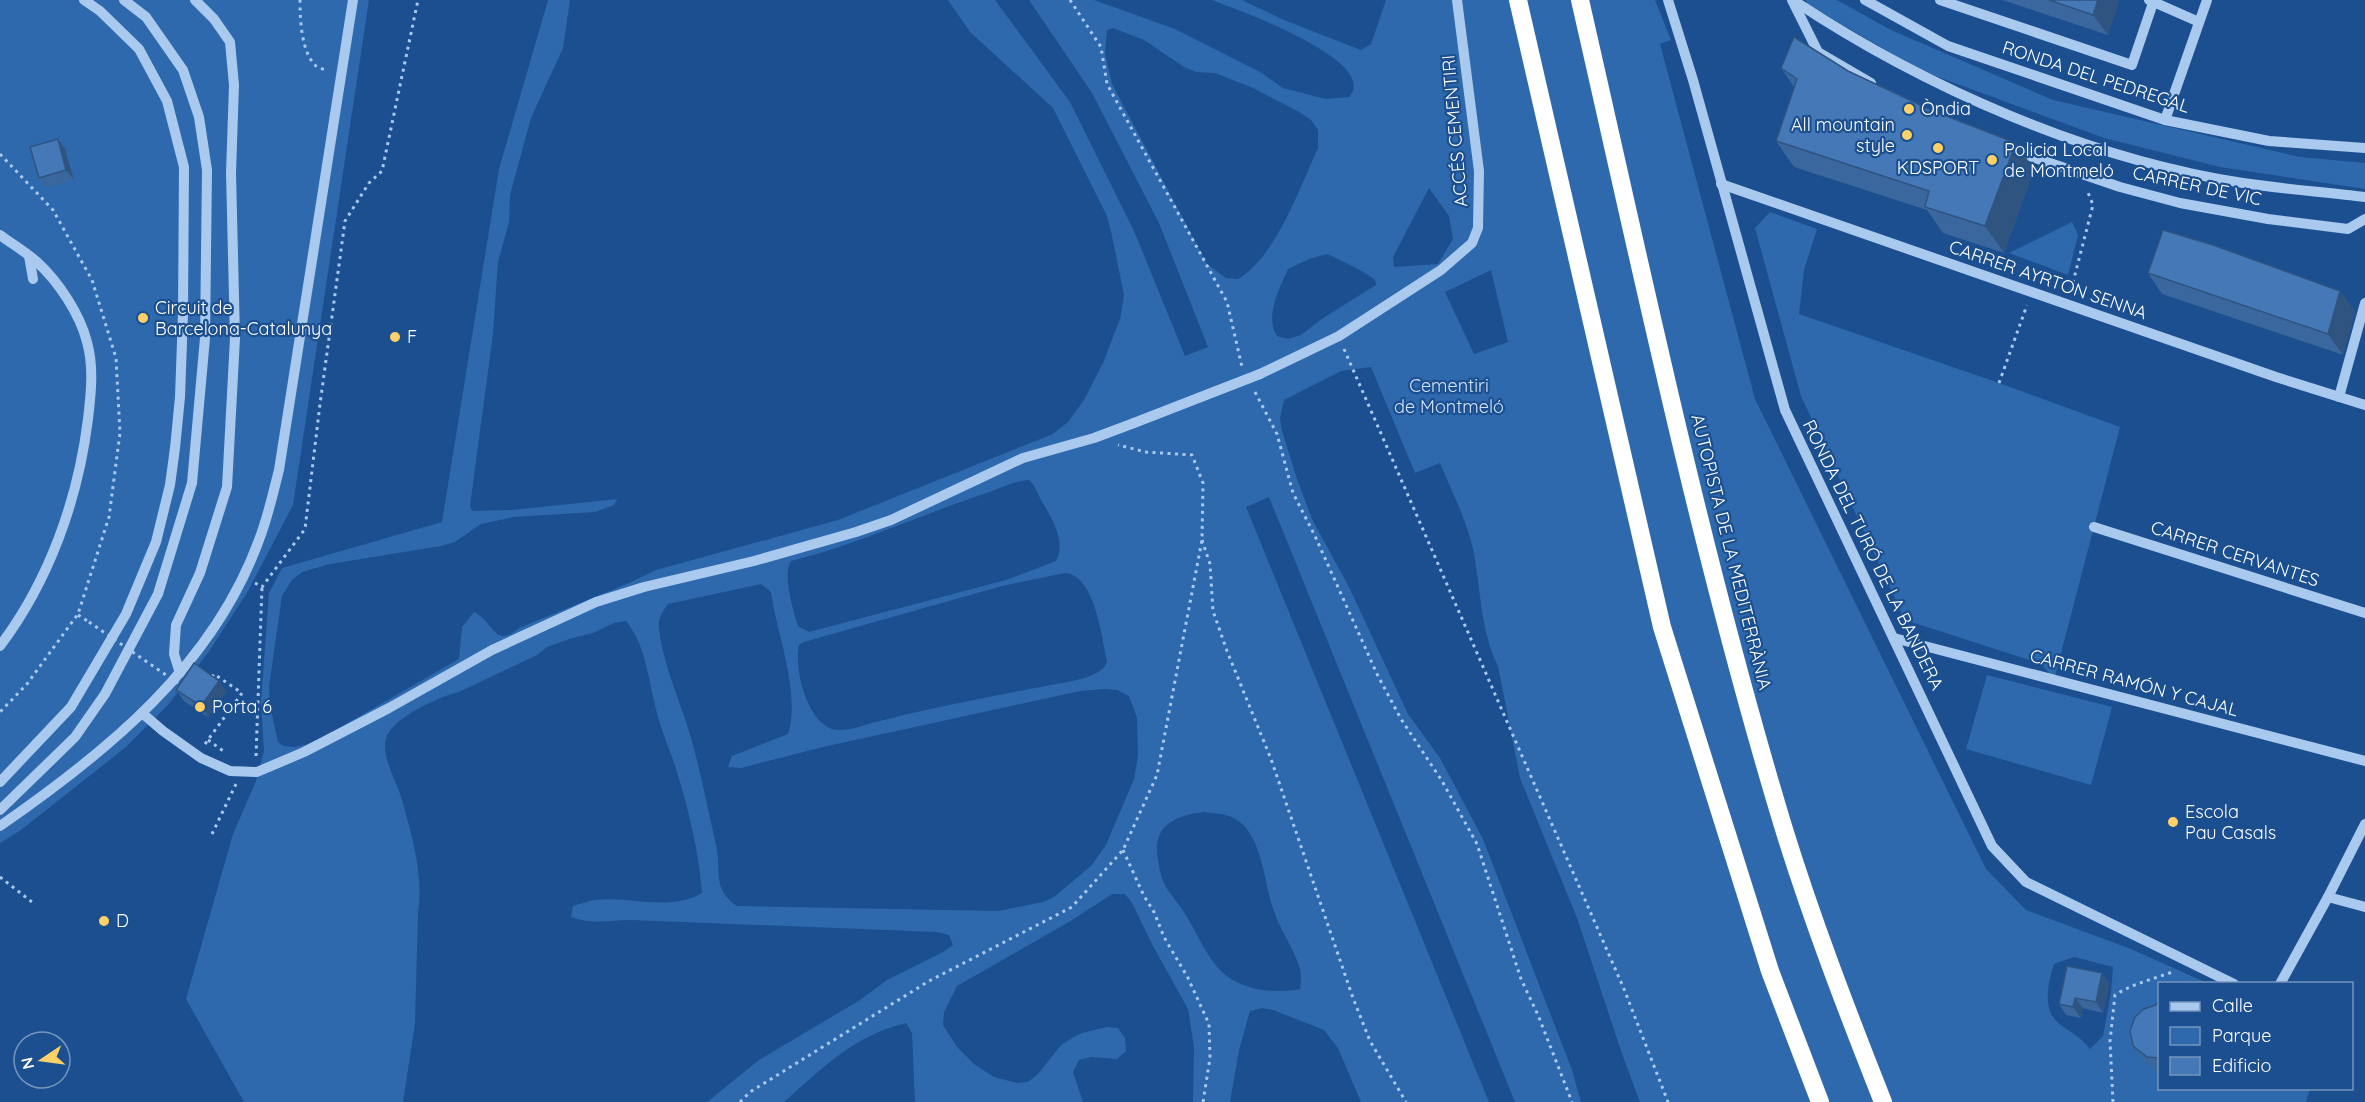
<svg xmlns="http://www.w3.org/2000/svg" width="2365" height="1102" font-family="Quicksand,sans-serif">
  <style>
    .green { fill: #2e69ad; fill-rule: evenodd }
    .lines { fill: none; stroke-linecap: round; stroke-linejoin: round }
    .path { stroke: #a9c9ee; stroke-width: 3; stroke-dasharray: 3 4.5; stroke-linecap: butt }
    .minor { stroke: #a9c9ee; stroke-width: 10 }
    .highway { stroke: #fff; stroke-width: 18 }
    .path-bridge { stroke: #a9c9ee; stroke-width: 3; stroke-dasharray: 3 4.5; stroke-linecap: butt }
    .minor-bridge { stroke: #a9c9ee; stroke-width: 10 }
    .wall { fill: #3a679d }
    .shaded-wall { fill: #305480 }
    .building { fill: #4478b7; stroke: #305480; stroke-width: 1.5 }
    .poi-dot { fill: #ffd166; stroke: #1b4f8f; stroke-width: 2 }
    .labels { text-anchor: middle; stroke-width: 4.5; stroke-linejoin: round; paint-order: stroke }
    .street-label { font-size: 18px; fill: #fff; stroke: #1b4f8f }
    .poi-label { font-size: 18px; fill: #fff; stroke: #1b4f8f; text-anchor: start }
    .park-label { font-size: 18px; fill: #cfe3fa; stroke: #1b4f8f }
  </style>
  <rect width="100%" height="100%" fill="#1b4f8f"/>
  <!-- green -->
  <g class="green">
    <polygon points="0,0 369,0 293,505 248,591 210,650 168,705 126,747 21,830 0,843"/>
    <path d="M548,0H570L563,48L531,118L510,195L509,222L498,262L493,334L470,506L472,511L512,510L617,499L614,505L595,512L513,517L481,524L455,542L441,546L330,564L302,572L292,580L282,596L269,686L270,705L278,742L283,746L295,747L313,743L459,659L462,627L474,612C494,621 494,650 519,628L629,583L656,570L838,520L1053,434L1068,422L1084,400L1103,363L1120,319L1124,295L1112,236L1107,216L1053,108L970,32L948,0H995L1070,102L1134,231L1185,356L1208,347L1159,223L1092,93L1029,0H1094L1175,29L1262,73L1283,88L1326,99L1349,97C1382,61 1235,9 1212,0H1242L1284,20L1361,50L1371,44L1386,0H1655L1671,40L1660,44L1755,399L1986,869L2026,910L2131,949L2207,983L2160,984V1088L2310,1089L2306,1102H1640L1622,1054L1577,918L1520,778L1498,666C1480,630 1481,588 1473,549C1466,519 1452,492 1440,463L1415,473L1371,367L1341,371L1284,400L1280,418L1282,431L1296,476L1312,519L1350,589L1408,714L1440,758L1483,839L1572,1070L1581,1102H1515L1269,497L1246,507L1489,1102H1361L1338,1048L1324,1030L1273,1010L1262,1008L1250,1011L1239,1050L1230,1102H1193L1194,1047L1188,1009L1153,946L1132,903L1125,894H1112L1069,922L957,986L944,1012L943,1025L957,1047L974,1064L994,1077L1017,1083L1028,1082L1038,1074L1061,1045L1072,1038L1082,1033L1107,1027L1118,1028L1125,1038L1126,1051L1117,1059L1091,1057L1079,1060L1073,1072L1083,1102H915L912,1033L906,1023C853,1036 824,1067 784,1102H707L759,1060L860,1000L887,980L943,952L953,945L949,935L937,932L632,920C610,920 591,925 571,917L573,906C580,904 588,901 596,900C629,896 671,912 702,893C699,853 689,811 677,772C672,755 664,738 659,720C649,688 648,648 626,621L614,623L593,633L569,639L547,647L537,655L459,692C440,696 392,718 386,738C381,758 397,781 402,800C412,835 424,877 418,913L415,1024L403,1102H244L186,999L233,834L256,781L264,751L261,702L269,593L282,568L442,522L499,169ZM1113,28L1144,40L1184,67L1196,72L1215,73L1253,88L1301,113L1311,120L1318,130V148C1300,187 1276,257 1238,279L1226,278L1207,264L1112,84L1105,54L1107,30ZM1429,188L1449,216L1453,239L1438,264L1394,267L1393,257ZM1327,254C1330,255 1369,274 1371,277C1376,280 1375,280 1376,285L1323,318L1301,335L1288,339L1277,336C1264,316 1280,288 1288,269L1309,259ZM1491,270L1508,342L1474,354L1445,292ZM1029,480C1035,485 1037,492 1041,500C1051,517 1067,541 1056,561L1006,580L809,632L798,626C793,610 782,574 791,561C856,545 917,516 981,495C997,490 1012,481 1029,480ZM1065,573C1095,575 1102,639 1107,661C1104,678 1066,682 1051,685C993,696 934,707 876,722C864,725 844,733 832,729C806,720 794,668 799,645L804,642L1002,586ZM761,584L771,592L773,604C780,642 800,696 788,734L732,756L728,767L741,768L823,747L1080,691L1105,689L1117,690L1129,696L1137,718L1138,755L1134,779L1106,845L1091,866L1054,897L1043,902L998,911L737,906C711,888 722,871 716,845C708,810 701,773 691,738C681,702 663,666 659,628C658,618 662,612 668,604ZM1204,812C1220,814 1235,814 1246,828C1264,851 1264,884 1274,911C1280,930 1293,947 1299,966C1302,974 1301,981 1300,989C1279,993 1253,992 1233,980C1210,967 1200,938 1187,917C1181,906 1172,897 1166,887C1162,880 1160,872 1159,865C1150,829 1170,816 1204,812ZM2074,957L2113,967L2111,993L2103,1036L2090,1049C2082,1038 2072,1033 2061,1025C2041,1011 2048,983 2054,964Z"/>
    <polygon points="1806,0 1837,0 1891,30 2053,100 2300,157 2365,163 2365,189 2220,167 2104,138 1922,71 1807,4"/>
    <polygon points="1770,212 1817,229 1804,270 1799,314 1999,383 2120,427 2054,680 2042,664 1905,620 1801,396 1755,228"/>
    <polygon points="2072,222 2078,235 2068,275 2009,253"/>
    <polygon points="1987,675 2112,707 2091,785 1966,749"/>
  </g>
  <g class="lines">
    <!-- path -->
    <g class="path">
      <path d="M300,0C300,18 301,51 315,65C317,68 324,69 328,71"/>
      <polyline points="1070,0 1101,47 1107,84 1227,302 1242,367"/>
      <polyline points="0,154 53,210 92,280 116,358 120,433 109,517 78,614 27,684 0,712"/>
      <polyline points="2071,290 2093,205 2087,190"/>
      <polyline points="1344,349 1624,989 1668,1102"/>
      <polyline points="1999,383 2027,305"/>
      <polyline points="1255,392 1277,434 1293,493 1315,536 1377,674 1401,719 1442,781 1477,844 1521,979 1538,1015 1572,1102"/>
      <polyline points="1202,540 1210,564 1213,611 1227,651 1271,759 1353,998 1370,1041 1406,1102"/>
      <polyline points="255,583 262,587 305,529 320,404 345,221 369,183 382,171 418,0"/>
      <polyline points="78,615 89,622"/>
      <polyline points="208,740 226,753"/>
      <polyline points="205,744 242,693 214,674 212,677"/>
      <polyline points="256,756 262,587"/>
      <polyline points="212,834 236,784"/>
      <polyline points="1123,850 1144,896 1154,912 1164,937 1188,978 1209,1024 1210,1058 1203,1102"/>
      <polyline points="0,877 32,902"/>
      <polyline points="740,1102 750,1092 929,981 1072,907 1123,850 1157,775 1202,540 1203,483 1192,455 1146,452 1118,445"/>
      <path d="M2113,1102L2110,1041L2115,995C2134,983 2154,979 2175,971"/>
    </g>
    <!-- minor -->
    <g class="minor">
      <polyline points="1668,0 1693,80 1785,410 1992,846 2026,882 2234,984"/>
      <polyline points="1792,0 1818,52 1871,83"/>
      <path d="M1793,0C1924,87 2087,159 2243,183C2283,189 2324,192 2365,197"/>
      <polyline points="1865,0 1948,46 2165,120 2269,141 2365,148"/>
      <polyline points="1940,0 2132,65 2154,0"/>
      <polyline points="2149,0 2199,22"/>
      <polyline points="2165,120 2207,0"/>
      <polyline points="2012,150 2120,187 2180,203 2268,219 2348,229 2365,219"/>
      <polyline points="1721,184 2276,377 2365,405"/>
      <path d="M0,235C12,244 26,252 37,262C58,281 80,314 87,342C94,367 91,394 88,419C78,500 49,581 0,646"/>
      <polyline points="29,256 33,279"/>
      <polyline points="1260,374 1339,336 1441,270 1472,243 1478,228 1479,171 1457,0"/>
      <polyline points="2339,397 2365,303"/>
      <polyline points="2094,527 2365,613"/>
      <polyline points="1894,638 2365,761"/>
      <polyline points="180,673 174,654 176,625 200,573 227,487 235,338 231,173 234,85 230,42 214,19 195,0"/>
      <polyline points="142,713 163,731 201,758 230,771 257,772 304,752 389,708 492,650 596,602 644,587 754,561 856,532 891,520 1023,458 1094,438 1134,423"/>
      <polyline points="0,782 71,707 126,614 156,542 170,485 175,448 180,397 183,314 184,167 167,101 139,49 100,11 84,0"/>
      <polyline points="0,810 75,737 105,694 158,594 192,483 205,338 207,170 199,117 183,70 146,17 124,0"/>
      <path d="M0,826C107,752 213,666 259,540C268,517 273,493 279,470L353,0"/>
      <polyline points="2328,897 2365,907"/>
      <polyline points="2280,984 2328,897 2365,824"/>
    </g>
    <!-- highway -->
    <g class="highway">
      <polyline points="1518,0 1662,627 1770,971 1820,1102"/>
      <path d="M1580,0C1643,276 1701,555 1783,826C1812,920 1847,1011 1883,1102"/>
    </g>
    <!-- path-bridge -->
    <polyline class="path-bridge" points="89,622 182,686"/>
    <!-- minor-bridge -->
    <polyline class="minor-bridge" points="1134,423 1260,374"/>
  </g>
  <!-- wall -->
  <g class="wall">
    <polygon points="2002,0 2119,0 2108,35"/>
    <polygon points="1781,68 1848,71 2034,169 2004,253 1943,233 1927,210 1794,167 1776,141 1794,87"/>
    <polygon points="58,139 65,149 74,180 46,188 39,178"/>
    <polygon points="2148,273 2340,291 2355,312 2343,355 2162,294"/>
    <polygon points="176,690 227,691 208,717 184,701"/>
    <polygon points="2102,973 2109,984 2103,1013 2083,1008 2081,1018 2066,1015 2059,1004"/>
    <polygon points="2160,997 2160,1072 2157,1072 2144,1061 2133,1046"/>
  </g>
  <!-- shaded-wall -->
  <g class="shaded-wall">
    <polygon points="2098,0 2119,0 2108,35 2093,15"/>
    <polygon points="58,139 65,149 74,180 66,170"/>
    <polygon points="2016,143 2034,169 2004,253 1985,226"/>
    <polygon points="2340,291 2355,312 2343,355 2328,334"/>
    <polygon points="219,681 227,691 208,717 201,706"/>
    <polygon points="2102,973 2109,984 2103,1013 2096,1002"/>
    <polygon points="2075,998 2083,1008 2081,1018 2073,1007"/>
  </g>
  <!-- building -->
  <g class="building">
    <polygon points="2049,0 2098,0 2093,15"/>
    <polygon points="1794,37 1848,71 1931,110 2016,143 1985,226 1925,207 1929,191 1776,141 1797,79 1781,68"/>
    <polygon points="58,139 66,170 39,178 30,147"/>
    <polygon points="2163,230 2213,245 2340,291 2328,334 2148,273"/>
    <polygon points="194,663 219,681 201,706 176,690"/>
    <polygon points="2067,966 2102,973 2096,1002 2075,998 2073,1007 2059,1004"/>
    <polygon points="2160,997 2160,1058 2147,1057 2133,1046 2130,1031 2135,1017 2144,1009 2156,1005"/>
  </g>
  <!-- markers -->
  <g class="poi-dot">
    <circle cx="1909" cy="109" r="6"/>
    <circle cx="1907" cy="135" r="6"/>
    <circle cx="1938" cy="148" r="6"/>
    <circle cx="1992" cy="160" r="6"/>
    <circle cx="143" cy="318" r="6"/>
    <circle cx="395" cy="337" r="6"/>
    <circle cx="200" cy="707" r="6"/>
    <circle cx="2173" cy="822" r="6"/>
    <circle cx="104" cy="921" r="6"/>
  </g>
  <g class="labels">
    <!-- street labels -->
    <g class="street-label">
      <text transform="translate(2096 77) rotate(18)" y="6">RONDA DEL PEDREGAL</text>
      <text transform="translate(1455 131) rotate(-95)" y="6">ACCÉS CEMENTIRI</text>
      <text transform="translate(2197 186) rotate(12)" y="6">CARRER DE VIC</text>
      <text transform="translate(2048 280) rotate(19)" y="6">CARRER AYRTON SENNA</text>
      <text transform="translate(1731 552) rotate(76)" y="6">AUTOPISTA DE LA MEDITERRÀNIA</text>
      <text transform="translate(2235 554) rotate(18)" y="6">CARRER CERVANTES</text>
      <text transform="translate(1873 555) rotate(64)" y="6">RONDA DEL TURÓ DE LA BANDERA</text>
      <text transform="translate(2134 683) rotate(15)" y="6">CARRER RAMÓN Y CAJAL</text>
    </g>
    <!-- poi labels -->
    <g class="poi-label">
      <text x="1921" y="115">Òndia</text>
      <text x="1895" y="131" text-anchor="end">All mountain<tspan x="1895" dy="21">style</tspan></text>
      <text x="2004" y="156">Policia Local<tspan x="2004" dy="21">de Montmeló</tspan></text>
      <text x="1938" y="174" text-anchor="middle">KDSPORT</text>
      <text x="155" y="314">Circuit de<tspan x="155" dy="21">Barcelona-Catalunya</tspan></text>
      <text x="407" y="343">F</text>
      <text x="212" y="713">Porta 6</text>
      <text x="2185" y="818">Escola<tspan x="2185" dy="21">Pau Casals</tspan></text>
      <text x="116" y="927">D</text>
    </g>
    <!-- park labels -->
    <g class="park-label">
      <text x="1449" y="392">Cementiri<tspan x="1449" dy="21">de Montmeló</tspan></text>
    </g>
  </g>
  <!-- legend -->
  <rect x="2158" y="982" width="195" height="108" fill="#1b4f8f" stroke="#7695bc" stroke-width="1.5"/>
  <rect x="2170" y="1002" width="30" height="9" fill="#a9c9ee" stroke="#7695bc" stroke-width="1.5"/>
  <text x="2212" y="1012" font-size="18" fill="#ffffff">Calle</text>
  <rect x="2170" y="1027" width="30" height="18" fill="#2e69ad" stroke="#7695bc" stroke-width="1.5"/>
  <text x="2212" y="1042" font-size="18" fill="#ffffff">Parque</text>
  <rect x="2170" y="1057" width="30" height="18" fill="#4478b7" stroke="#7695bc" stroke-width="1.5"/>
  <text x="2212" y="1072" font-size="18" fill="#ffffff">Edificio</text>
  <!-- north arrow -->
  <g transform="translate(42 1060) rotate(257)"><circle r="28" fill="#1b4f8f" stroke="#7695bc" stroke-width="1.5"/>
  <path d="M0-4.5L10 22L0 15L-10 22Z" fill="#ffd166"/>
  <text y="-9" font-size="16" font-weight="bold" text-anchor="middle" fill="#ffffff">N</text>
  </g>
</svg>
